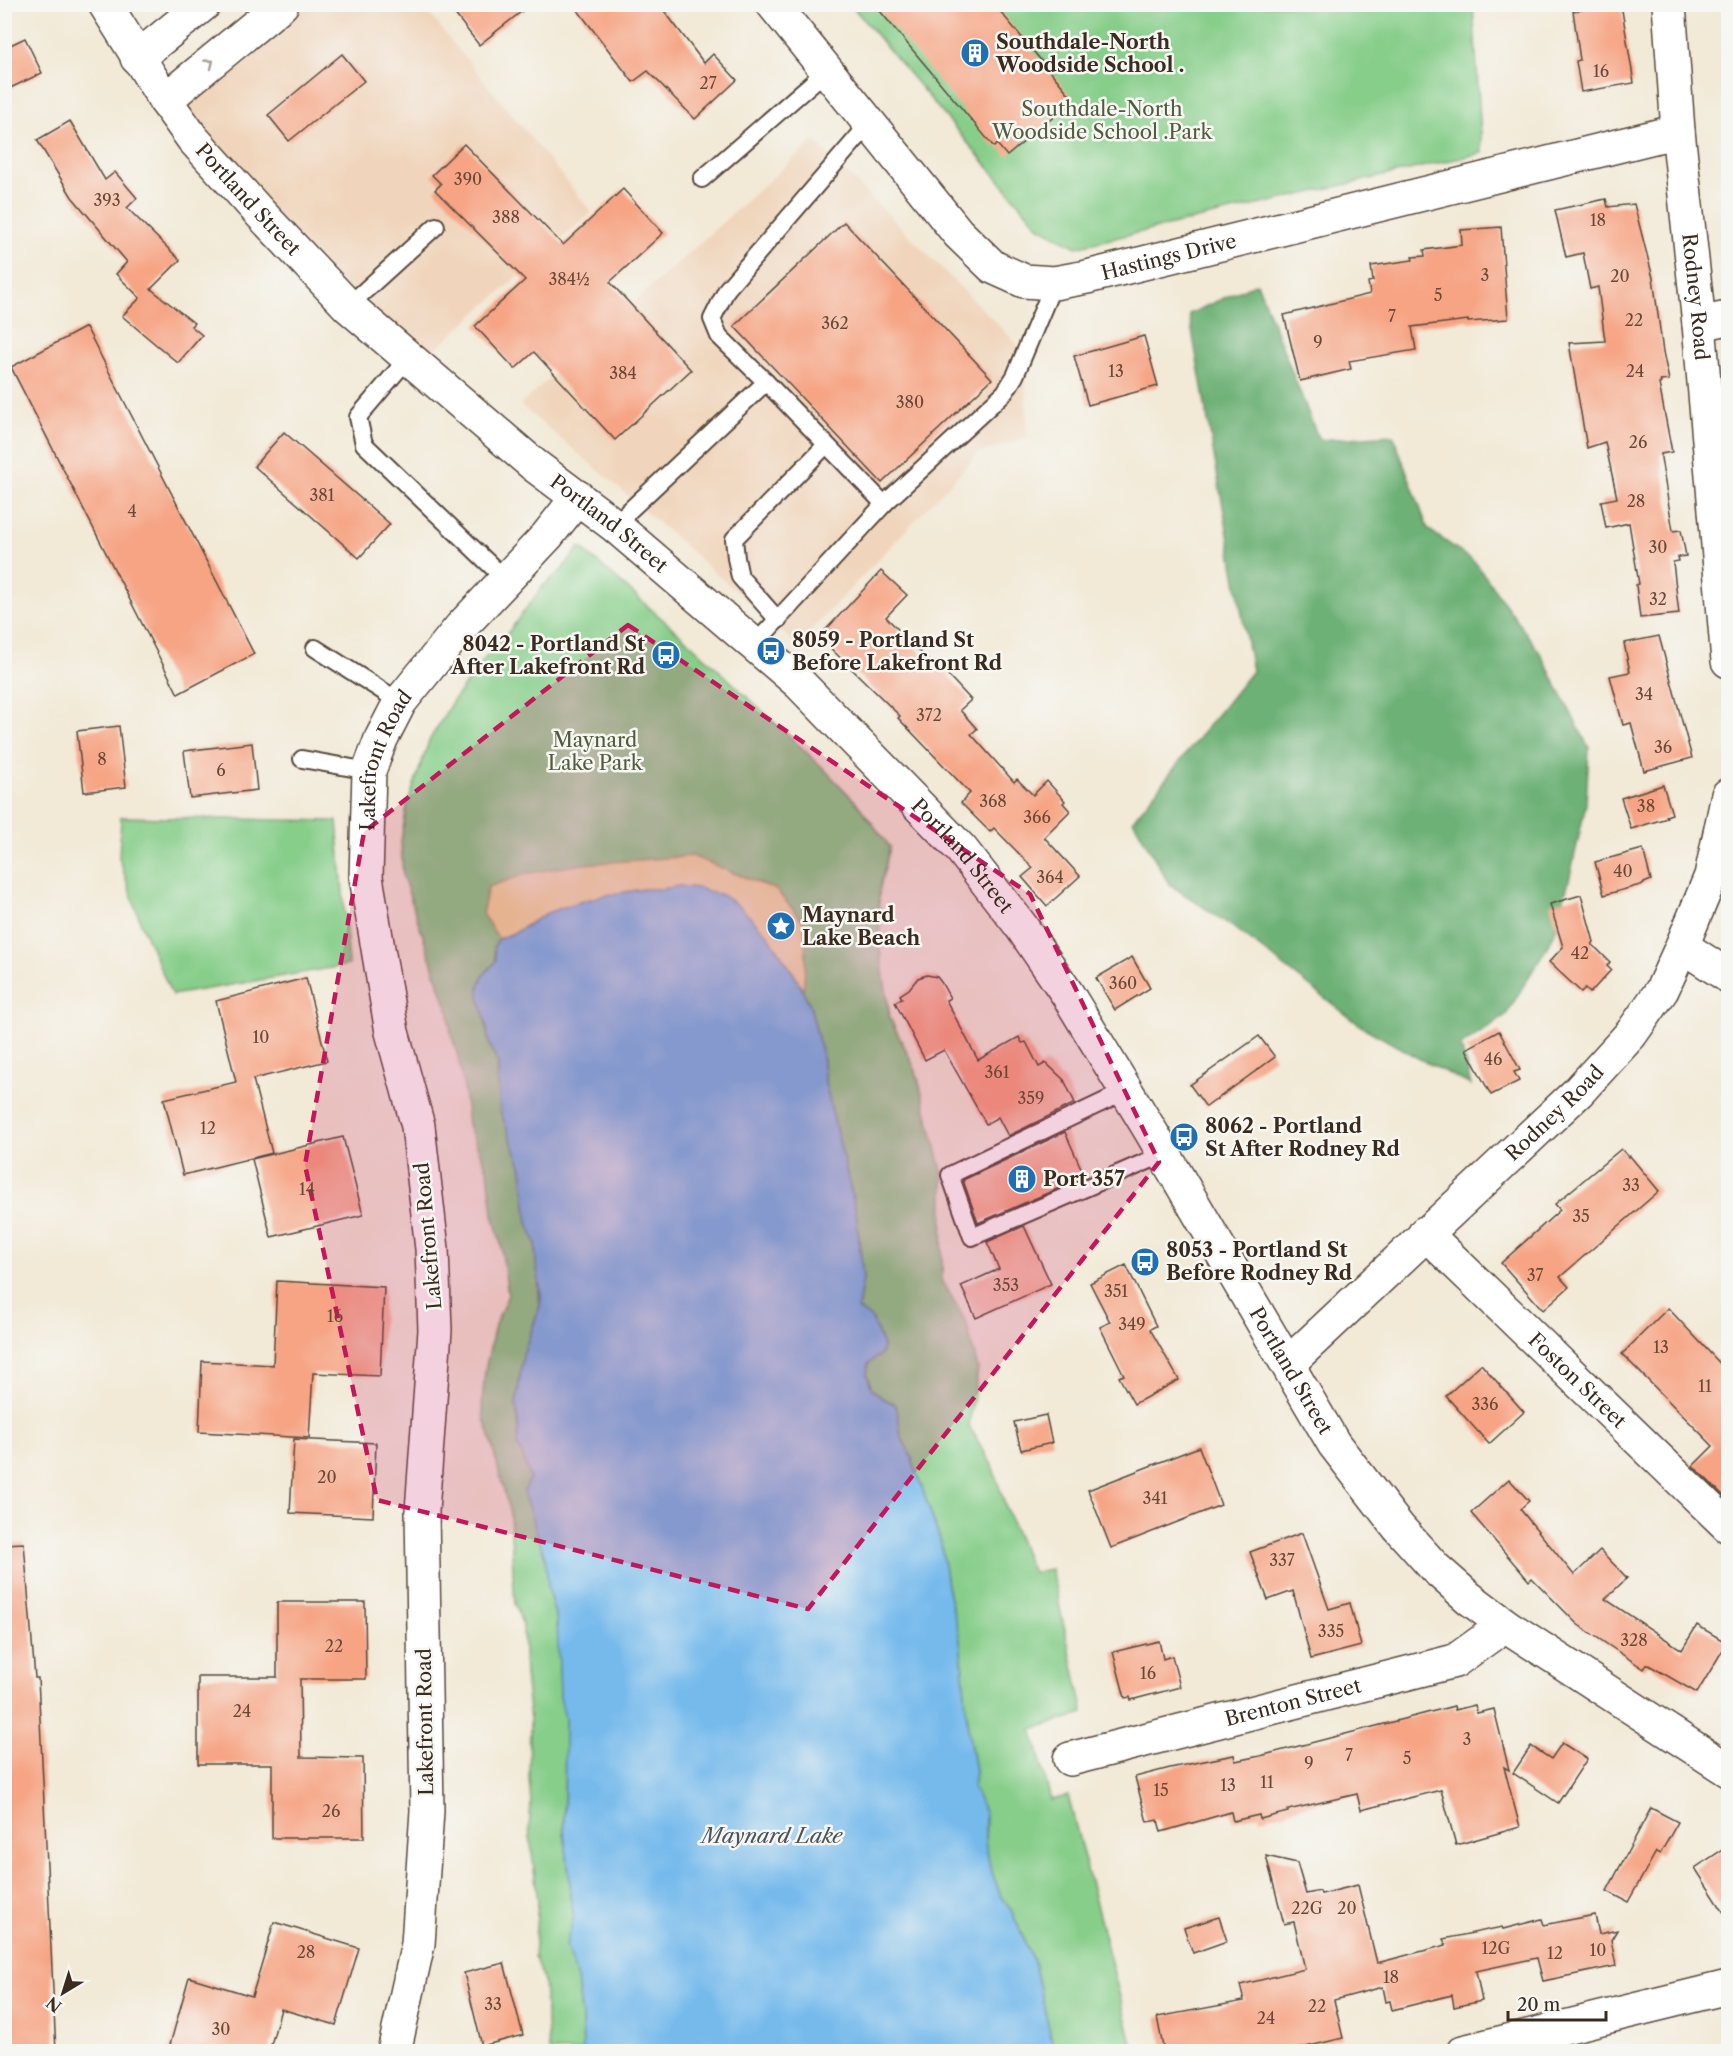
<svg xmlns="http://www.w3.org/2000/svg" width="1733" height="2056" font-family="'Libre Caslon Text',serif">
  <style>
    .built { fill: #f0d5bc }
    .green { fill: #87ce8a; stroke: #617c54; stroke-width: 1.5 }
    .forest { fill: #6db176; stroke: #546e4a; stroke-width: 1.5 }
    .sand { fill: #eeda9e; stroke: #94825e; stroke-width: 1.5 }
    .water { fill: #76baec; stroke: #587285; stroke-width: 1.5 }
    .building { fill: #f6a484 }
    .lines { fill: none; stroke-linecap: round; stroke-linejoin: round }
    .service-casing { stroke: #56473a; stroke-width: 20 }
    .minor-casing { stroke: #56473a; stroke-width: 36 }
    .tertiary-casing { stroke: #56473a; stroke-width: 36 }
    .secondary-casing { stroke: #56473a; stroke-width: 36 }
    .service { stroke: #fff; stroke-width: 16 }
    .minor { stroke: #fff; stroke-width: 33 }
    .tertiary { stroke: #fff; stroke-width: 33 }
    .secondary { stroke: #fff; stroke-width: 33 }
    .oneway { stroke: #a79f9a }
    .marked { fill: #c2185b; fill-opacity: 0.2; stroke: #c2185b; stroke-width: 4.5; stroke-dasharray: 12 8; stroke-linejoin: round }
    .labels { text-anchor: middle; stroke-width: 5; stroke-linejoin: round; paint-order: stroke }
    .number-label { font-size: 16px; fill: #6a4838 }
    .poi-label { font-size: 20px; font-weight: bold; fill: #3b2a1e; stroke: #f6f6f2; text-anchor: start }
    .park-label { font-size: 20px; fill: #525b3e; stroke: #f6f6f2 }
    .street-label { font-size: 20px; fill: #3b2a1e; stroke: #f6f6f2 }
    .water-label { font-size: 21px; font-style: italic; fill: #4d555c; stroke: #f6f6f2 }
  </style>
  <rect width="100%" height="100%" fill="#f6f6f2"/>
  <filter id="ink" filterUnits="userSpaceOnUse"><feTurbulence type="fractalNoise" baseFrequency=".0167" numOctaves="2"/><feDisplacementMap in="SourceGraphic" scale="12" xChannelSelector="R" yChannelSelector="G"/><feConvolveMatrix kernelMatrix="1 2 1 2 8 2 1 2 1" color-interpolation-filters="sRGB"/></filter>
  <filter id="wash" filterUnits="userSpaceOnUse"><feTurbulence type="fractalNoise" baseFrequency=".008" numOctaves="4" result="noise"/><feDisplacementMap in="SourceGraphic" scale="24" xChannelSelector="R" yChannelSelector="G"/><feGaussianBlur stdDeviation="1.35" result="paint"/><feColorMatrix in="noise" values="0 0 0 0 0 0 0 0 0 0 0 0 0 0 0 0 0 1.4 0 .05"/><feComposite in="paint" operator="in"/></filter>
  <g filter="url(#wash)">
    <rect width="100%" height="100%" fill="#f2e9d6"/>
    <!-- built -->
    <g class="built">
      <polygon points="280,5 422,5 590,210 591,213 419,363 165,100"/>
      <polygon points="814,140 1025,352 1027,438 979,453 797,645 603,474 520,405"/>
    </g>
    <!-- green -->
    <g class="green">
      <polygon points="851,5 1473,5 1482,153 1076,247 1039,227"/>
      <polygon points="580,547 692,645 821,766 856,802 890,847 879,891 880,950 890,1018 916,1071 943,1175 942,1280 966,1322 978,1369 969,1426 992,1465 1006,1508 1033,1573 1051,1569 1084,1713 1032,1729 1051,1800 1068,1796 1134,2051 1054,2051 1034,1963 1011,1910 1001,1897 990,1867 985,1843 986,1820 973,1787 975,1771 968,1730 960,1639 947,1586 941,1543 911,1456 901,1436 897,1409 895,1404 882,1398 872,1389 867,1375 868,1364 881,1354 883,1346 872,1319 858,1309 863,1278 856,1212 825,1082 822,1055 813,1018 810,1005 794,974 494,951 496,961 483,976 479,987 489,1043 498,1063 498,1081 505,1124 514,1142 522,1168 536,1244 540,1306 523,1355 516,1405 519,1429 517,1445 521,1451 530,1478 524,1492 524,1495 545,1557 549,1593 557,1621 565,1718 564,1831 570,1881 570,1897 574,1916 568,1952 577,1979 582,2018 583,2051 549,2051 544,1982 534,1956 538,1901 529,1829 531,1803 529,1778 530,1720 525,1675 523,1626 515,1604 514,1590 510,1514 489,1433 484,1419 482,1404 485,1371 495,1325 508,1295 501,1245 493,1214 488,1171 468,1125 464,1088 457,1052 451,1034 449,1014 403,876 401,841 407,806 429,741 452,702 486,657 501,642 543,586 561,571"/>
      <polygon points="121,817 337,821 349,965 172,995 141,924 119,858"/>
    </g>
    <!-- forest -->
    <polygon class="forest" points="1257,283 1319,440 1393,435 1428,529 1475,562 1540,653 1589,748 1586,804 1570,876 1554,935 1506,1015 1461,1046 1471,1085 1418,1058 1361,1026 1240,932 1169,884 1133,820 1252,671 1189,314"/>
    <!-- sand -->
    <polygon class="sand" points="692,856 776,890 804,922 806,958 803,991 768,935 740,907 722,895 679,886 663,889 644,889 601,896 573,904 547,913 516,932 499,939 482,914 488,887 529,873 582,864"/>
    <!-- water -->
    <polygon class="water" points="679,886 698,888 722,895 740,907 768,935 794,974 810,1005 822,1055 825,1082 856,1212 863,1278 858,1309 872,1319 883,1346 881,1354 868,1364 867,1375 872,1389 882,1398 895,1404 897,1409 901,1436 911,1456 941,1543 947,1586 960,1639 968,1730 975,1771 973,1787 985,1813 985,1843 990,1867 1001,1897 1011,1910 1034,1963 1054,2051 583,2051 582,2018 577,1979 566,1945 574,1916 570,1897 570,1881 564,1831 565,1718 560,1697 557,1621 549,1593 545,1557 524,1495 524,1492 530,1478 521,1451 517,1445 519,1429 516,1405 523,1355 540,1306 541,1296 536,1263 536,1244 528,1223 522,1168 500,1111 498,1081 498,1063 489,1043 486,1023 479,996 479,987 483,976 496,961 494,946 499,939 516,932 547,913 573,904 601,896 644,889 663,889"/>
    <g id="blocks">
      <!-- building -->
      <g class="building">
        <polygon points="447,4 531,4 479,45"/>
        <polygon points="573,4 659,4 704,63 713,54 737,80 695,119 648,71 633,82"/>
        <polygon points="874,4 994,4 1074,100 1007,156 997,144 994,147"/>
        <polygon points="1581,4 1621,4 1634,83 1581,92 1576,61 1580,60 1573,11 1582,10"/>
        <polygon points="25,38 42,73 4,91 4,48"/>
        <polygon points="342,54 364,81 289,141 268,115"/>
        <polygon points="70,121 105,180 115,172 137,198 127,208 180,260 151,289 194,323 191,326 202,335 178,363 122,316 140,298 116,274 127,262 72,197 37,140"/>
        <polygon points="464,144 563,245 623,189 663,233 610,282 691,370 615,440 534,352 515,369 475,326 525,280 435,190 441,184 432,175"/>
        <polygon points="1606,199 1608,207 1634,204 1653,278 1663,352 1669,380 1660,381 1661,383 1659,384 1672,452 1661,454 1661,458 1673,531 1681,530 1686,556 1678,557 1679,561 1673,562 1679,614 1640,618 1636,585 1639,584 1629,523 1606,528 1601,501 1617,498 1605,442 1587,448 1569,343 1605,341 1598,287 1590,289 1583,253 1566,257 1555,210"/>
        <polygon points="844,222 992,379 882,483 734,326"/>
        <polygon points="1501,227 1508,319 1468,322 1468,320 1412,327 1416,350 1349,361 1351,369 1300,381 1284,315 1370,294 1368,282 1373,281 1371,266 1413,260 1412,257 1425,256 1424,250 1462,245 1461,230"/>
        <polygon points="86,327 254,654 178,694 11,367"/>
        <polygon points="1144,336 1158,386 1088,405 1074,356"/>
        <polygon points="284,432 390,524 359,558 254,466"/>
        <polygon points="881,571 907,595 886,617 933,665 936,662 971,700 960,710 977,729 971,734 1014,782 1017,779 1033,795 1047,781 1065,801 1063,803 1070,811 1044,837 1080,876 1047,906 1022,877 1033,868 994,828 990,832 961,803 970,793 898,718 900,716 819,637"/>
        <polygon points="1659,636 1692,758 1644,771 1631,723 1623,725 1610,676 1630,672 1624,643"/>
        <polygon points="119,726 126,787 84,792 77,731"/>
        <polygon points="252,743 257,790 190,798 184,751"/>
        <polygon points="1663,785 1672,814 1666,816 1667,818 1631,829 1621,798"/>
        <polygon points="1643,849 1651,880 1644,883 1644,884 1604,895 1595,862"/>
        <polygon points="1581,895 1594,942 1592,944 1610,962 1607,966 1611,970 1590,993 1585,988 1581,992 1549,962 1563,947 1550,904"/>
        <polygon points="1132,957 1150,988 1115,1010 1096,978"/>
        <polygon points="927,975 937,977 941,982 950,998 946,1000 978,1060 1019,1037 1022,1043 1026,1042 1039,1067 1046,1063 1064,1080 1075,1103 1008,1136 998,1117 986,1124 944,1050 925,1060 895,1002 902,998 900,995 909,989 918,978"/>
        <polygon points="306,978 327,1061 253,1079 272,1153 183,1175 164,1099 236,1082 216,1001"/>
        <polygon points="1499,1031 1520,1070 1514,1072 1519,1081 1491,1095 1466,1049"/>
        <polygon points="1259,1036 1275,1057 1206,1107 1190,1085"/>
        <polygon points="1065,1132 1085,1177 978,1223 963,1180"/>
        <polygon points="343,1137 363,1215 271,1237 252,1159"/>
        <polygon points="1621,1149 1629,1157 1630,1156 1659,1191 1560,1277 1569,1287 1543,1310 1501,1263 1560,1210 1555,1204"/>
        <polygon points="1024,1226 1051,1284 976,1318 961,1286 999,1269 987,1242"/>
        <polygon points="1126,1265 1156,1326 1150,1329 1179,1380 1134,1404 1119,1377 1124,1375 1100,1327 1110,1322 1090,1283"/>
        <polygon points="277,1281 384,1287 380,1376 313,1373 309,1438 199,1432 202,1361 273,1365"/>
        <polygon points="1668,1308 1728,1372 1728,1500 1693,1466 1713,1446 1622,1354"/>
        <polygon points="1481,1364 1524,1412 1489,1444 1446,1396"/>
        <polygon points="1046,1415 1052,1443 1021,1450 1014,1422"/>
        <polygon points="294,1439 376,1443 373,1517 290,1513"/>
        <polygon points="1199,1447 1221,1505 1111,1548 1088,1490"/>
        <polygon points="1509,1479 1529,1501 1520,1509 1574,1575 1600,1550 1627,1578 1605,1599 1682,1650 1697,1625 1727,1643 1697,1693 1647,1664 1644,1669 1577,1624 1532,1578 1529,1581 1471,1513"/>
        <polygon points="1302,1533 1329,1609 1350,1603 1361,1646 1311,1659 1293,1591 1268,1600 1250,1552"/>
        <polygon points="24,1543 35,1678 38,1678 56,2052 4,2052 4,1544"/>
        <polygon points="277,1602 365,1602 366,1679 300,1679 301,1757 363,1758 364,1838 272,1838 272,1764 198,1764 198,1677 277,1677"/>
        <polygon points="1159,1641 1163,1659 1172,1656 1180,1687 1131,1700 1130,1697 1125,1698 1113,1652"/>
        <polygon points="1475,1705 1477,1713 1494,1709 1509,1770 1504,1767 1520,1827 1456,1845 1441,1790 1361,1810 1357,1794 1288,1810 1288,1812 1260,1819 1259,1815 1233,1821 1231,1812 1161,1832 1158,1820 1147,1822 1135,1777 1170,1768 1234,1755 1235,1761 1260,1756 1454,1706 1455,1710"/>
        <polygon points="1562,1743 1587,1759 1558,1803 1513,1773 1531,1746 1551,1759"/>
        <polygon points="1651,1808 1678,1822 1660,1854 1656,1852 1628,1902 1607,1891"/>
        <polygon points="1728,1846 1728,1919 1695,1868"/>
        <polygon points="1266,1856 1297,1863 1306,1894 1320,1891 1321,1894 1358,1885 1377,1963 1446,1945 1443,1939 1502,1927 1503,1929 1542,1919 1544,1925 1595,1915 1599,1934 1617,1930 1611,1940 1616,1966 1543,1981 1537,1958 1476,1971 1482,2001 1454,2007 1452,1995 1392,2010 1390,2001 1386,2002 1383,1987 1334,2000 1343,2038 1285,2052 1164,2052 1157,2017 1244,2001 1240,1985 1305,1969 1294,1922 1284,1924"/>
        <polygon points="1219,1917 1227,1941 1193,1953 1184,1928"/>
        <polygon points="274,1922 359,1948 336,2025 281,2009 269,2052 168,2052 189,1977 252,1996"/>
        <polygon points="504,1963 523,2035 482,2046 464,1973"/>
      </g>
    </g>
  </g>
  <g filter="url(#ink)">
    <use href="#blocks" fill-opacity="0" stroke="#56473a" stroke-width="1.5"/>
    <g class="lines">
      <!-- service casing -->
      <g class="service-casing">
        <g id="service">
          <polyline points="702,179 826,71"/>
          <polyline points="348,306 436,226"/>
          <polyline points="408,358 358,417 364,444 506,580"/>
          <polyline points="766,382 719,336 712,319 727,289 869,124"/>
          <polyline points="614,525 766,382 884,504"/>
          <polyline points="778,620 740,577 736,558 734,539 826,445"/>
          <polyline points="754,645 884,504 1005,392 1015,376 1054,283"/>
          <polyline points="315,648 400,702"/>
          <polyline points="302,759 369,771"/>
          <polyline points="1126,1091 950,1175 972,1237 1164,1154"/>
        </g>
      </g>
      <!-- minor casing -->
      <g class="minor-casing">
        <g id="minor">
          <path id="s1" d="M773,4L958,233L993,267L1024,281L1054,283L1087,277L1678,131"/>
          <path id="s2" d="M1669,4L1678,131L1699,324L1728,661"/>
          <polyline points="1699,324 1728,318"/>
          <polyline points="1682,946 1728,976"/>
          <path id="s3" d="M1425,1233L1728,1526"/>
          <path id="s4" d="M1292,1372L1293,1359L1578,1092L1631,1034L1662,990L1682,946L1711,876L1728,795"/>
          <path id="s5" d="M1070,1759L1455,1661L1505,1625"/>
          <path id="s6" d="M394,2052L418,1944L427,1811L422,1511L435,1330L432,1249L418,1126L392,1032L366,877L369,771L381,739L400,702L461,627L547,536L578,497"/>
          <polyline points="1463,2052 1728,1987"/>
        </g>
      </g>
      <!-- tertiary casing -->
      <g class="tertiary-casing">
        <g id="tertiary">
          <polyline points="137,58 204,4"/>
          <polyline points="165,100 282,4"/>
        </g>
      </g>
      <!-- secondary casing -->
      <g class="secondary-casing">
        <g id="secondary">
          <path id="s7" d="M105,4L165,100L193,139L260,213L348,306L534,465L614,525L799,683L961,849L1021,926L1068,995L1150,1130L1334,1444L1399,1528L1435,1568L1469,1598L1505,1625L1728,1770"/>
        </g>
      </g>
      <!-- service -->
      <use href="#service" class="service"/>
      <!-- minor -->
      <use href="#minor" class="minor"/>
      <!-- tertiary -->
      <use href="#tertiary" class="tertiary"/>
      <!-- secondary -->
      <use href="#secondary" class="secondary"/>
    </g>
    <!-- one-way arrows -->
    <defs><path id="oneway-chevron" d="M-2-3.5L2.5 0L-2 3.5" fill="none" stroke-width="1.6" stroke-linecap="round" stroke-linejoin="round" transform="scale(1.5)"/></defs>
    <use class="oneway" href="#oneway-chevron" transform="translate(210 63) rotate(-39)"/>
  </g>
  <!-- marked area -->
  <path class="marked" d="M628,625L1030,894L1159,1162L808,1609L377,1500L305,1165L364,832Z"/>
  <!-- icons -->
  <defs>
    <g id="building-disc" transform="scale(1.5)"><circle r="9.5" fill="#1f6fb2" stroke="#f6f6f2"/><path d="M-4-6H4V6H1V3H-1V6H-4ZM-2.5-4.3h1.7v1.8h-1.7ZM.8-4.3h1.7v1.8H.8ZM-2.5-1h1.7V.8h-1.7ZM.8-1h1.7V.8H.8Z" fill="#fff"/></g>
    <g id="bus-disc" transform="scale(1.5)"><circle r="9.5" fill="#1f6fb2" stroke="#f6f6f2"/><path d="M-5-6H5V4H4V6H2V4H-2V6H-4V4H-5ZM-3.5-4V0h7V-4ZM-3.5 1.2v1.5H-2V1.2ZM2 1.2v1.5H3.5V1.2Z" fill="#fff"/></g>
    <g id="sight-disc" transform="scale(1.5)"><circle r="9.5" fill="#1f6fb2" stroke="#f6f6f2"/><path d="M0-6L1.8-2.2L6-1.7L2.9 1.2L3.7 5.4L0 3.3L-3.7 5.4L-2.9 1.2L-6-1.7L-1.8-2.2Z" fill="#fff"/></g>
  </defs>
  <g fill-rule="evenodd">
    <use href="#building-disc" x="975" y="53"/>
    <use href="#bus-disc" x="771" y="651"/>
    <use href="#bus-disc" x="666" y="655"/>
    <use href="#sight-disc" x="781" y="926"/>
    <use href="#bus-disc" x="1184" y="1137"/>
    <use href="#building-disc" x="1022" y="1179"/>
    <use href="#bus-disc" x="1145" y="1262"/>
  </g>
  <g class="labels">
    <!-- number labels -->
    <g class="number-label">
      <text x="1601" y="77">16</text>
      <text x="708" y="89">27</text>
      <text x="468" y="185">390</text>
      <text x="107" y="206">393</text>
      <text x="506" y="223">388</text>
      <text x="1598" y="226">18</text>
      <text x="1485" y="281">3</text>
      <text x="1620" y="282">20</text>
      <text x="569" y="285">384½</text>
      <text x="1438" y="301">5</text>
      <text x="1392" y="322">7</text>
      <text x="1634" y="326">22</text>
      <text x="835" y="329">362</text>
      <text x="1318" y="348">9</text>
      <text x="1116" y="377">13</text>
      <text x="1635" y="377">24</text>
      <text x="623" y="379">384</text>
      <text x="910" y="408">380</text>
      <text x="1638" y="448">26</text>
      <text x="322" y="501">381</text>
      <text x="1636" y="507">28</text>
      <text x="132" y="517">4</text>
      <text x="1658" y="553">30</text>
      <text x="1658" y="605">32</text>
      <text x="1644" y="700">34</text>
      <text x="929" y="721">372</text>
      <text x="1663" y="753">36</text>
      <text x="102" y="765">8</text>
      <text x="221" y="776">6</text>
      <text x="993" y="807">368</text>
      <text x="1646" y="812">38</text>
      <text x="1037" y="823">366</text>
      <text x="1623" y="877">40</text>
      <text x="1050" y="883">364</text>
      <text x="1580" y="959">42</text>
      <text x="1123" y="989">360</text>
      <text x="261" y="1043">10</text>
      <text x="1493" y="1065">46</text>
      <text x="997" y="1078">361</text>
      <text x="1031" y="1104">359</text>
      <text x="208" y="1134">12</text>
      <text x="1631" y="1191">33</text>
      <text x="307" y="1195">14</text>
      <text x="1581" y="1222">35</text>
      <text x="1535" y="1281">37</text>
      <text x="1006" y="1291">353</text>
      <text x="1116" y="1297">351</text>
      <text x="335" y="1322">16</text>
      <text x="1132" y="1330">349</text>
      <text x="1661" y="1353">13</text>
      <text x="1705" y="1392">11</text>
      <text x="1485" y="1410">336</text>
      <text x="327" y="1483">20</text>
      <text x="1155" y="1504">341</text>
      <text x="1282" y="1566">337</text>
      <text x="1331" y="1637">335</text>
      <text x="1634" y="1646">328</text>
      <text x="334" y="1652">22</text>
      <text x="1148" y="1679">16</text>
      <text x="242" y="1717">24</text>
      <text x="1467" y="1745">3</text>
      <text x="1349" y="1761">7</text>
      <text x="1407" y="1764">5</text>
      <text x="1309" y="1769">9</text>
      <text x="1267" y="1788">11</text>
      <text x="1228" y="1791">13</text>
      <text x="1161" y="1796">15</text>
      <text x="331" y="1817">26</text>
      <text x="1307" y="1914">22G</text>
      <text x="1347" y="1914">20</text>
      <text x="1496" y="1954">12G</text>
      <text x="1598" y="1956">10</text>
      <text x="306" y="1958">28</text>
      <text x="1555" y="1959">12</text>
      <text x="1391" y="1983">18</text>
      <text x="493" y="2010">33</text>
      <text x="1317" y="2012">22</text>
      <text x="1266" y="2024">24</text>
      <text x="221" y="2035">30</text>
    </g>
    <!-- poi labels -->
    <g class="poi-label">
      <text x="996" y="49">Southdale-North<tspan x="996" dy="23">Woodside School .</tspan></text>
      <text x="792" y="647">8059 - Portland St<tspan x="792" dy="23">Before Lakefront Rd</tspan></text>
      <text x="645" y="651" text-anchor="end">8042 - Portland St<tspan x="645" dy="23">After Lakefront Rd</tspan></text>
      <text x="802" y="922">Maynard<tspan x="802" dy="23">Lake Beach</tspan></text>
      <text x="1205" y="1133">8062 - Portland<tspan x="1205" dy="23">St After Rodney Rd</tspan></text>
      <text x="1043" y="1186">Port 357</text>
      <text x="1166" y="1257">8053 - Portland St<tspan x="1166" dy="23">Before Rodney Rd</tspan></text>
    </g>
    <!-- park labels -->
    <g class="park-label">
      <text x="1102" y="116">Southdale-North<tspan x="1102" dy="23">Woodside School .Park</tspan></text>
      <text x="595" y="747">Maynard<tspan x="595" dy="23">Lake Park</tspan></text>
    </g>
    <!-- street labels -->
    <g class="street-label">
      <text dy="7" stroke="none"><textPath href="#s7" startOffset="243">Portland Street</textPath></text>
      <text dy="7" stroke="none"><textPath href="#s1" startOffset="525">Hastings Drive</textPath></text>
      <text dy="7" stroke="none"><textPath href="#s2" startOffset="294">Rodney Road</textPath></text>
      <text dy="7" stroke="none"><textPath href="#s7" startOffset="729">Portland Street</textPath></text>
      <text dy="7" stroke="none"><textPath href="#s6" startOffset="1305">Lakefront Road</textPath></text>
      <text dy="7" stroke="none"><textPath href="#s7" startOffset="1215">Portland Street</textPath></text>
      <text dy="7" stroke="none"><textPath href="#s4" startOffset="372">Rodney Road</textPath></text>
      <text transform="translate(428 1236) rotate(-95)" y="7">Lakefront Road</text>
      <text dy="7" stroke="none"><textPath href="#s7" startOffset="1827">Portland Street</textPath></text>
      <text dy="7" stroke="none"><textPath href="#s3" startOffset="212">Foston Street</textPath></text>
      <text dy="7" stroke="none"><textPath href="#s5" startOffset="230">Brenton Street</textPath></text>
      <text transform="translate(425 1722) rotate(-91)" y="7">Lakefront Road</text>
    </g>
    <!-- water labels -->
    <g class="water-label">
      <text x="772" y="1843">Maynard Lake</text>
    </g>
  </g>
  <!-- margin -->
  <rect width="1733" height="2056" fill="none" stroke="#f6f6f2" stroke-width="24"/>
  <!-- north arrow -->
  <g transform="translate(63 1993) rotate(218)" stroke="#f6f6f2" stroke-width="4.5" paint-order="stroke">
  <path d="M0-4.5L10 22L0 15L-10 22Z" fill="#3b2a1e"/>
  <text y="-9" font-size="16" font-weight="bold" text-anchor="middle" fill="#3b2a1e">N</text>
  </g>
  <!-- scale -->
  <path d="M1508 2011v9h98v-9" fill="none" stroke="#3b2a1e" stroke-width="3"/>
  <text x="1517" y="2011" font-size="18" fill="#3b2a1e" stroke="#f6f6f2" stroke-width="4.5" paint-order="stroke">20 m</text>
</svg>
